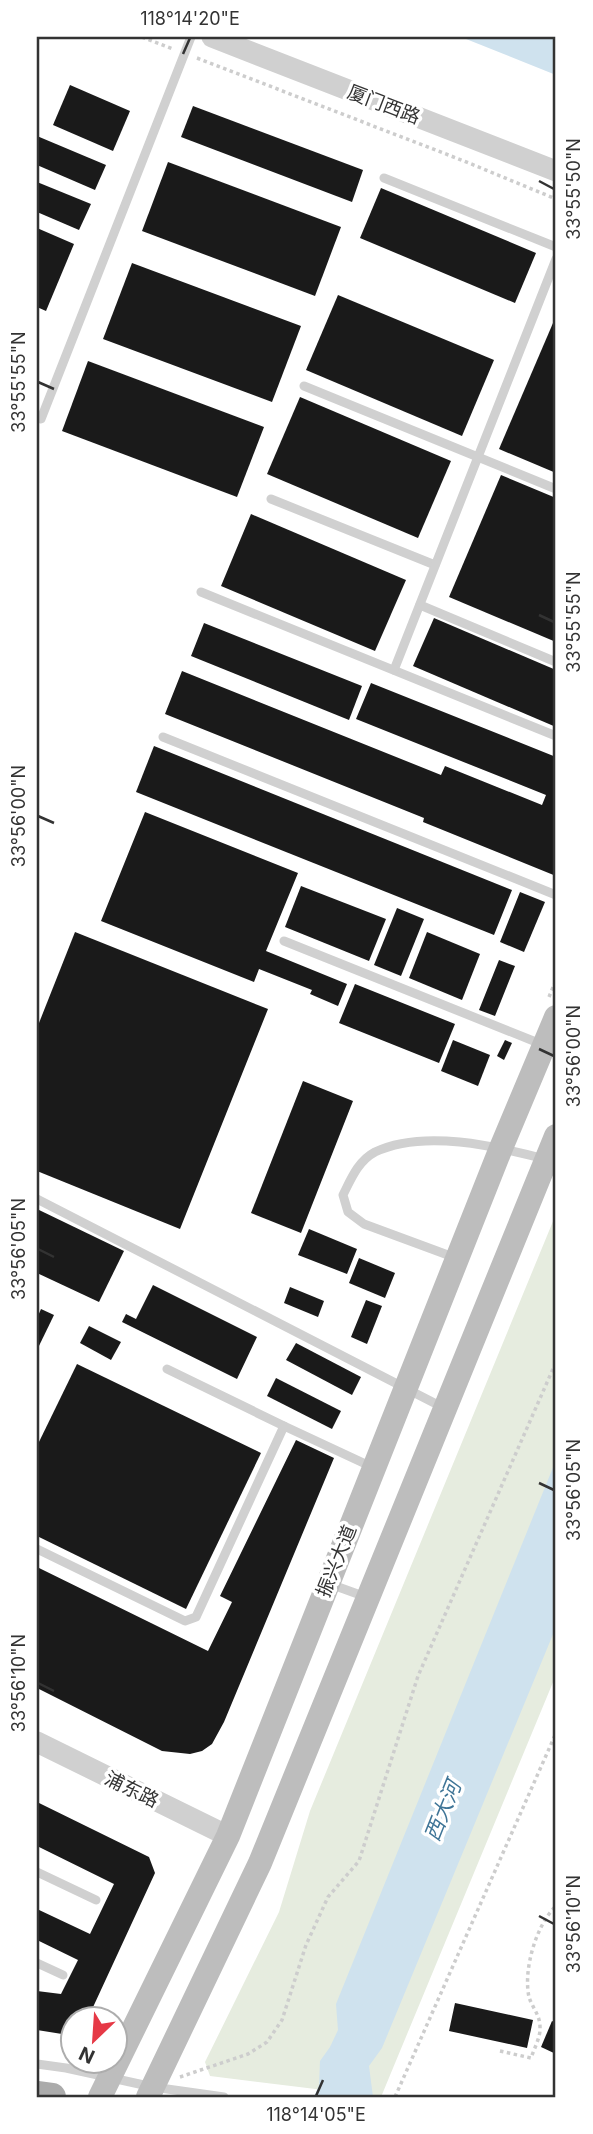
<svg xmlns="http://www.w3.org/2000/svg" width="593" height="2134" font-family="Inter,'Noto Sans SC',sans-serif">
  <style>
    .green { fill: #e6ecdf }
    .water { fill: #cfe2ee }
    .building { fill: #1a1a1a }
    .lines { fill: none; stroke-linecap: round; stroke-linejoin: round }
    .path { stroke: #cdcdcd; stroke-width: 3.5; stroke-dasharray: 3.5 3.5; stroke-linecap: butt }
    .service { stroke: #d0d0d0; stroke-width: 9 }
    .tertiary { stroke: #d0d0d0; stroke-width: 21 }
    .secondary { stroke: #bdbdbd; stroke-width: 24 }
    .primary { stroke: #ababab; stroke-width: 28 }
    .ticks { fill: none; stroke: #333; stroke-width: 2.5 }
    .labels { text-anchor: middle; stroke-width: 7; stroke-linejoin: round; paint-order: stroke }
    .street-label { font-size: 19px; fill: #333; stroke: #fff }
    .water-label { font-size: 21px; font-style: italic; fill: #3f7597; stroke: #fff }
    .neatline { fill: none; stroke: #333; stroke-width: 2.5 }
    .ticks-label { font-size: 18px; text-anchor: middle; fill: #333 }
  </style>
  <rect width="100%" height="100%" fill="#fff"/>
  <!-- green -->
  <polygon class="green" points="556,1214 556,1675 381,2097 210,2076 205,2062 279,1912 310,1811"/>
  <!-- water -->
  <g class="water">
    <polygon points="461,37 556,37 556,75"/>
    <polygon points="556,1460 556,1627 382,2048 369,2066 373,2097 314,2097 319,2085 320,2061 330,2047 338,2030 336,2004"/>
  </g>
  <!-- building -->
  <g class="building">
    <polygon points="70,85 130,111 113,151 53,125"/>
    <polygon points="193,106 363,170 352,202 181,137"/>
    <polygon points="37,136 106,165 95,190 37,165"/>
    <polygon points="168,162 341,227 315,296 142,231"/>
    <polygon points="37,182 91,204 79,230 37,212"/>
    <polygon points="381,188 536,253 515,303 360,238"/>
    <polygon points="37,228 74,244 46,311 37,307"/>
    <polygon points="132,263 301,326 272,402 103,339"/>
    <polygon points="338,295 494,360 462,436 306,370"/>
    <polygon points="556,316 556,473 499,449"/>
    <polygon points="88,361 264,427 237,497 62,431"/>
    <polygon points="300,397 451,461 418,538 267,474"/>
    <polygon points="501,475 556,498 556,642 449,597"/>
    <polygon points="251,514 406,580 375,651 221,586"/>
    <polygon points="434,618 556,670 556,727 413,666"/>
    <polygon points="204,623 362,686 349,720 191,656"/>
    <polygon points="182,671 441,775 445,766 542,805 546,795 356,719 371,683 556,757 556,876 423,822 424,818 165,714"/>
    <polygon points="154,746 512,890 494,935 136,792"/>
    <polygon points="145,812 298,873 266,951 347,984 338,1006 310,994 312,990 259,969 254,982 101,921"/>
    <polygon points="301,886 386,919 369,961 285,927"/>
    <polygon points="520,892 545,902 524,952 500,942"/>
    <polygon points="397,908 424,919 401,976 374,965"/>
    <polygon points="75,932 268,1009 180,1229 37,1171 37,1028"/>
    <polygon points="427,932 480,954 462,1000 409,978"/>
    <polygon points="499,960 515,966 495,1016 479,1010"/>
    <polygon points="355,984 455,1024 439,1063 339,1023"/>
    <polygon points="453,1040 490,1055 478,1086 441,1071"/>
    <polygon points="505,1040 512,1043 504,1060 497,1056"/>
    <polygon points="303,1081 353,1101 301,1233 251,1213"/>
    <polygon points="37,1209 124,1251 99,1302 37,1273"/>
    <polygon points="309,1229 357,1249 347,1274 298,1255"/>
    <polygon points="359,1258 395,1273 385,1298 349,1283"/>
    <polygon points="153,1285 257,1337 237,1379 122,1322 126,1314 136,1319"/>
    <polygon points="290,1287 324,1301 318,1317 284,1303"/>
    <polygon points="366,1300 382,1306 367,1344 351,1337"/>
    <polygon points="41,1309 54,1315 37,1350 37,1318"/>
    <polygon points="89,1326 121,1342 111,1360 80,1343"/>
    <polygon points="296,1343 361,1377 352,1395 286,1360"/>
    <polygon points="77,1364 261,1453 186,1609 37,1536 37,1446"/>
    <polygon points="276,1378 341,1411 332,1429 267,1396"/>
    <polygon points="296,1440 334,1458 224,1722 212,1744 202,1751 190,1754 162,1751 37,1688 37,1567 208,1651 232,1602 220,1596"/>
    <polygon points="37,1802 149,1857 155,1873 88,2018 74,2018 74,2031 62,2034 37,2030 37,1991 61,1994 78,1960 37,1940 37,1909 90,1934 114,1884 37,1846"/>
    <polygon points="455,2003 533,2020 527,2048 449,2031"/>
    <polygon points="552,2021 556,2023 556,2054 541,2047"/>
  </g>
  <g class="lines">
    <!-- path -->
    <g class="path">
      <polyline points="142,37 173,49"/>
      <polyline points="197,58 464,161 556,199"/>
      <polyline points="549,997 556,980"/>
      <path d="M500,2051L531,2058C534,2049 541,2036 540,2027C540,2015 532,2007 529,1997C523,1970 536,1925 556,1906"/>
      <polyline points="180,2077 248,2054 267,2042 282,2020 306,1945 328,1897 359,1861 418,1676 556,1362"/>
      <polyline points="395,2097 556,1733"/>
    </g>
    <!-- service -->
    <g class="service">
      <polyline points="384,178 556,247"/>
      <polyline points="304,386 556,489"/>
      <polyline points="41,419 191,37"/>
      <polyline points="271,499 435,565"/>
      <polyline points="201,592 556,736"/>
      <polyline points="420,605 556,662"/>
      <polyline points="394,670 556,259"/>
      <polyline points="163,737 556,895"/>
      <polyline points="284,941 556,1050"/>
      <polyline points="37,1199 444,1408"/>
      <path d="M456,1258L364,1224L348,1212L343,1195C351,1179 358,1161 375,1152C423,1129 496,1146 545,1159"/>
      <polyline points="167,1369 284,1426"/>
      <polyline points="37,1549 185,1621 196,1617 284,1426 372,1467"/>
      <polyline points="330,1584 366,1597"/>
      <polyline points="37,1872 96,1900"/>
      <polyline points="37,1963 63,1975"/>
      <polyline points="37,2064 66,2068 153,2087 224,2097"/>
    </g>
    <!-- tertiary -->
    <g class="tertiary">
      <polyline points="212,37 556,171"/>
      <polyline points="37,1742 228,1836"/>
    </g>
    <!-- secondary -->
    <g class="secondary">
      <polyline points="100,2097 228,1836 501,1148 556,1017"/>
      <polyline points="148,2097 260,1863 556,1136"/>
    </g>
    <!-- primary -->
    <polyline class="primary" points="37,2095 52,2097"/>
  </g>
  <!-- ticks -->
  <path class="ticks" d="M183,54L190,38M539,181L554,189M38,382L54,389M539,615L554,622M38,816L54,823M539,1049L554,1056M38,1249L54,1257M539,1483L554,1490M38,1683L54,1691M539,1916L554,1924M316,2096L323,2080"/>
  <g class="labels">
    <!-- street labels -->
    <g class="street-label">
      <text transform="translate(384 104) rotate(21)" y="7">厦门西路</text>
      <text transform="translate(336 1561) rotate(-68)" y="7">振兴大道</text>
      <text transform="translate(132 1789) rotate(26)" y="7">浦东路</text>
    </g>
    <!-- water labels -->
    <g class="water-label">
      <text transform="translate(443 1811) rotate(-68)" y="7">西大河</text>
    </g>
  </g>
  <!-- border -->
  <rect width="593" height="2134" fill="none" stroke="#ffffff" stroke-width="77"/>
  <!-- north arrow -->
  <g transform="translate(94 2040) rotate(205)"><circle r="33" fill="#ffffff" stroke="#adadad" stroke-width="2"/>
  <path d="M0-5L12 26L0 18L-12 26Z" fill="#e63946"/>
  <text y="-10" font-size="19" font-weight="bold" text-anchor="middle" fill="#333333">N</text>
  </g>
  <rect x="38" y="38" width="516" height="2058" class="neatline"/>
  <g class="ticks-label">
    <text x="190" y="25">118°14'20"E</text>
    <text transform="translate(574 189) rotate(-90)" y="6">33°55'50"N</text>
    <text transform="translate(19 382) rotate(-90)" y="6">33°55'55"N</text>
    <text transform="translate(574 622) rotate(-90)" y="6">33°55'55"N</text>
    <text transform="translate(19 816) rotate(-90)" y="6">33°56'00"N</text>
    <text transform="translate(574 1056) rotate(-90)" y="6">33°56'00"N</text>
    <text transform="translate(19 1249) rotate(-90)" y="6">33°56'05"N</text>
    <text transform="translate(574 1490) rotate(-90)" y="6">33°56'05"N</text>
    <text transform="translate(19 1683) rotate(-90)" y="6">33°56'10"N</text>
    <text transform="translate(574 1924) rotate(-90)" y="6">33°56'10"N</text>
    <text x="316" y="2121">118°14'05"E</text>
  </g>
</svg>
